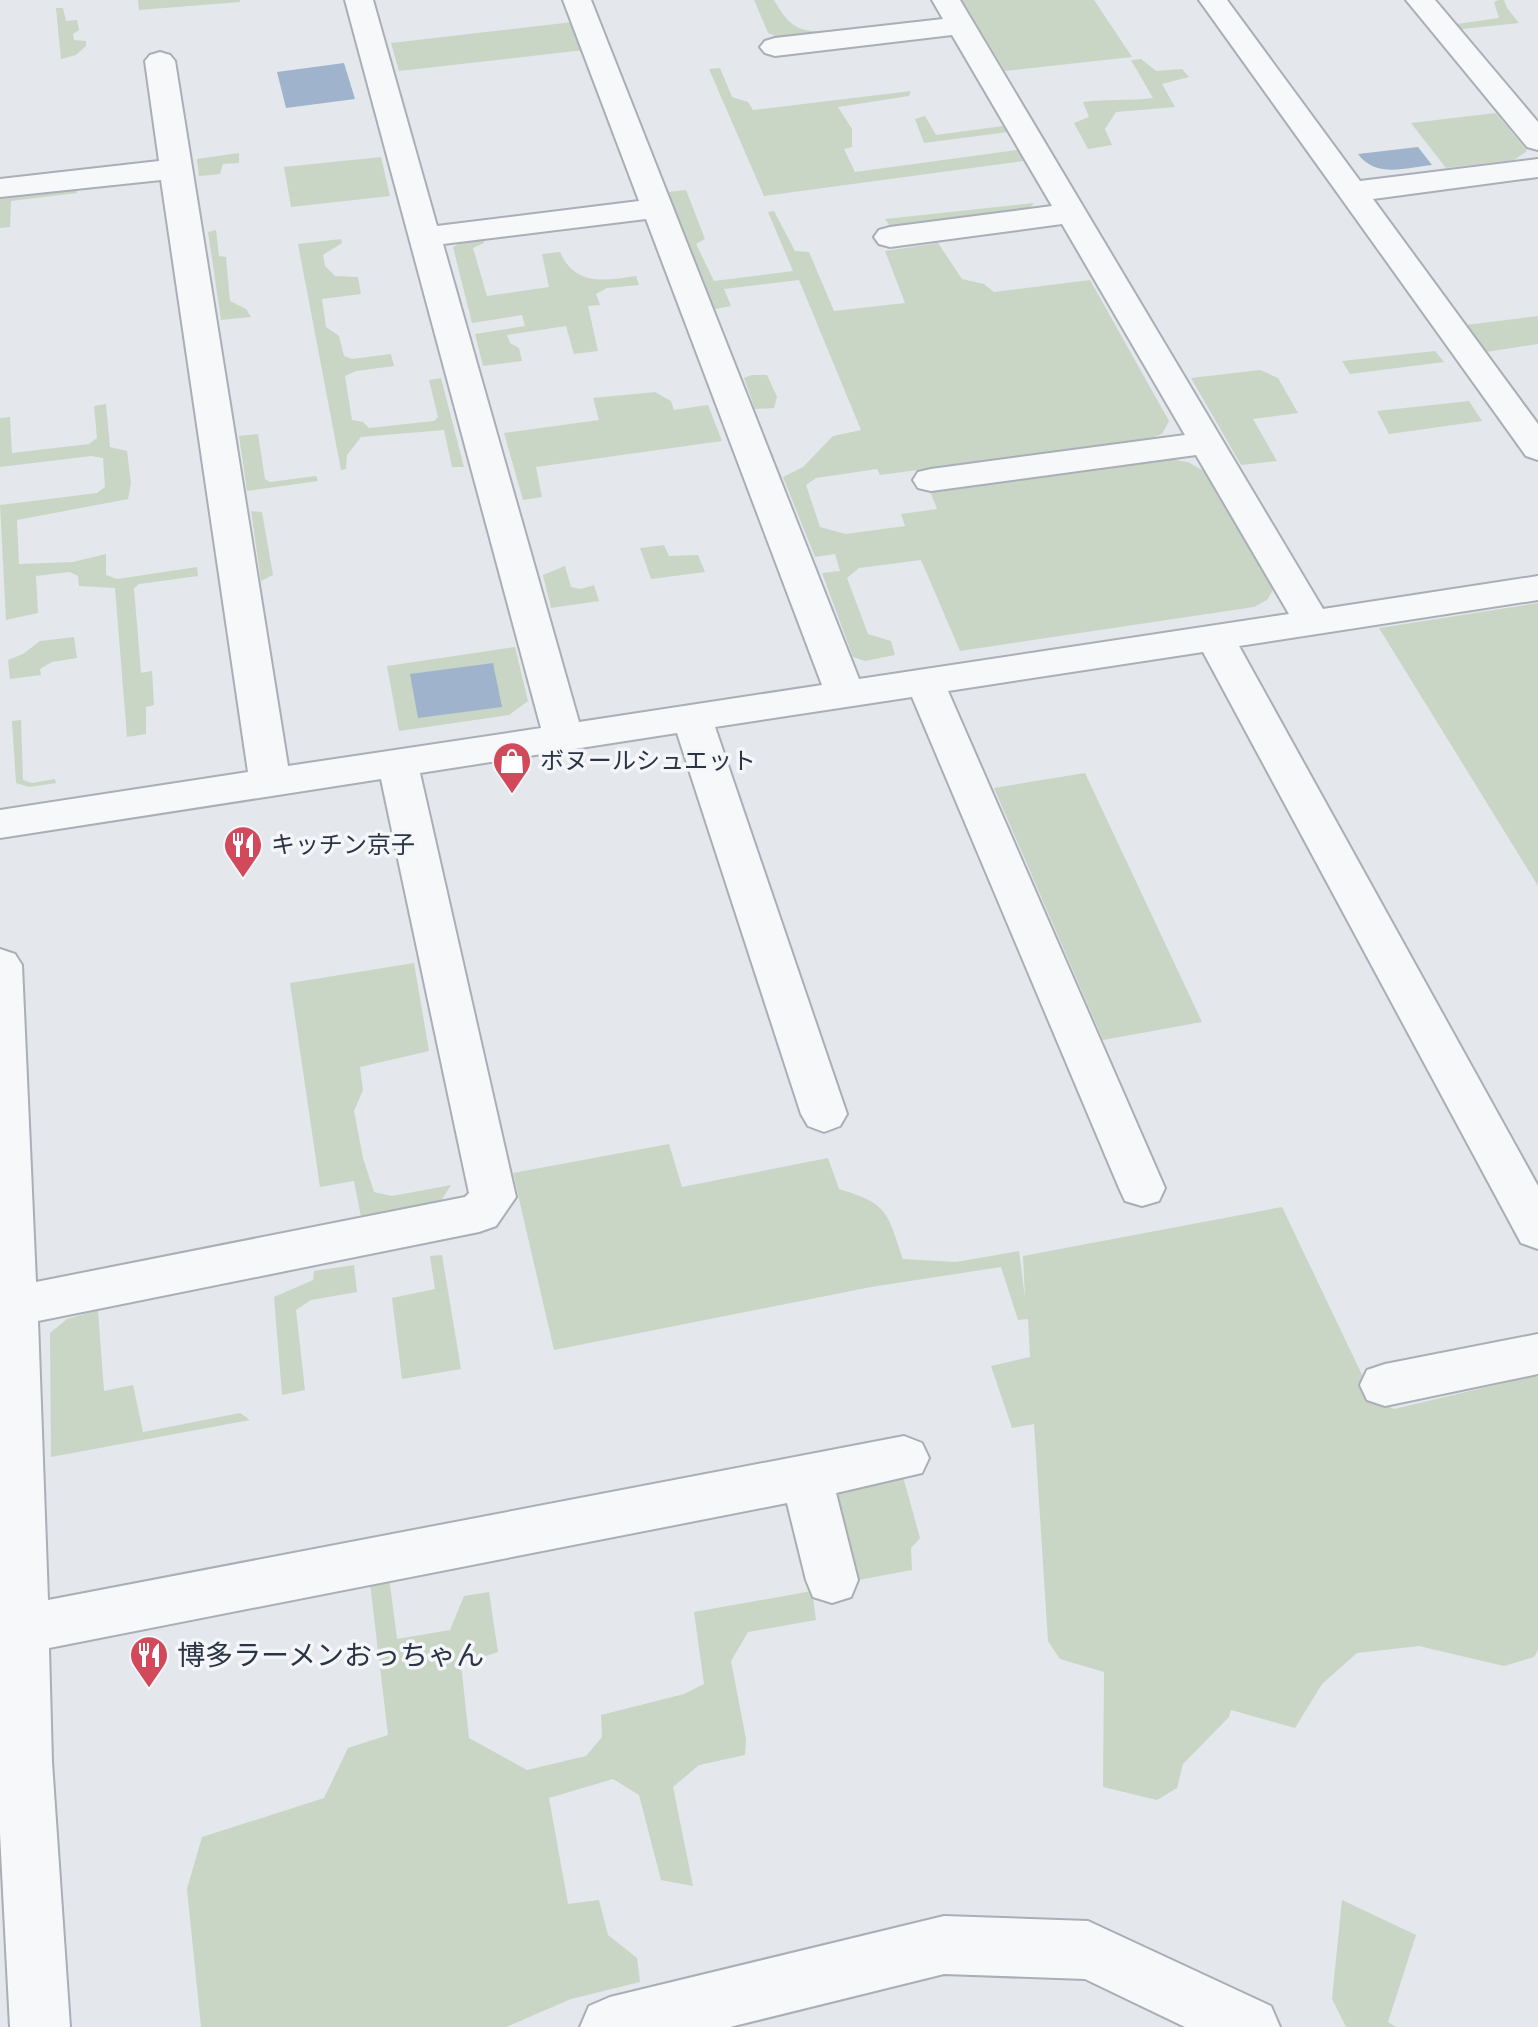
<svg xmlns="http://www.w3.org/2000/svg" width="1538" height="2027" font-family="Commissioner,'Noto Sans JP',sans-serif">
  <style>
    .green { fill: #c9d6c5 }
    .water { fill: #9fb4cc }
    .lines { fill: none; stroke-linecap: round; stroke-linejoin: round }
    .minor-casing { stroke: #a9aeb7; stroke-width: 4 }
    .minor { fill: #f7f8fa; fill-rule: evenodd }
    .labels { text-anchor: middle; stroke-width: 7; stroke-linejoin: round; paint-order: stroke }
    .poi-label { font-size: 24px; fill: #2b3445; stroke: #f4f6f9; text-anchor: start }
    .near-poi-label { font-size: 28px; fill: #2b3445; stroke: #f4f6f9; text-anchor: start }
  </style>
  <rect width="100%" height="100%" fill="#e4e7ec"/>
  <!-- green -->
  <g class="green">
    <polygon points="138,0 240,0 240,2 139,10"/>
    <path d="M754,0H774C791,29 797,31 830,32L785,40L768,33Z"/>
    <polygon points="962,0 1094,0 1132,57 1005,71"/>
    <polygon points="1499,0 1504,0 1507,8 1519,23 1462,29 1457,24 1499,18 1494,2"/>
    <polygon points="56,8 63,8 66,21 77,20 79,30 73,34 74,40 86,41 86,46 76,55 61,59"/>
    <polygon points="573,22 584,50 399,71 391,43"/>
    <path d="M1141,59L1156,71L1182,69L1189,77L1162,84L1175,107L1116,112L1105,129L1112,145L1088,149L1074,123L1089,117L1083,102C1107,99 1129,101 1153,98L1131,60Z"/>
    <polygon points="720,68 732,97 748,102 753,110 911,91 909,96 838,107 852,129 852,147 844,149 855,172 1017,150 1024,161 764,196 709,69"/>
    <polygon points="1496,113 1527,151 1514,160 1446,168 1411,123"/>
    <polygon points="925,116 936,135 1003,126 1008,132 924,143 915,119"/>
    <polygon points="239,153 239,163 223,164 220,174 199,176 197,159"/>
    <polygon points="381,157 390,196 291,207 284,167"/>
    <polygon points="76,184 77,193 11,201 10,227 0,228 0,193"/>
    <polygon points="686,190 705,239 696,244 714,281 793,271 768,212 774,211 795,251 809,252 834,311 905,303 885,251 938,243 962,279 984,284 994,292 1090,280 1169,421 1162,434 1146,440 880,475 877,469 816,478 806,485 820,527 846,534 905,526 901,514 937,509 930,491 1169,459 1188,462 1204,471 1273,590 1267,600 1254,607 960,651 921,560 859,568 847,578 868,634 891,641 895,655 865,661 853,657 822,573 840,571 835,554 815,557 783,477 803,467 833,436 861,430 799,280 724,289 731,306 715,309 668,192"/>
    <polygon points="1034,203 1028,210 892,229 885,219"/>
    <polygon points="216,230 219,256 226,257 230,301 246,309 251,317 221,320 208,232"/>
    <path d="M484,235V243L473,248L487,296L549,287L542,254L560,252C575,286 604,281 636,276L639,285L607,288L596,294L600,305L588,306L598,351L574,354L566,326L507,335L510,343L519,348L522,361L483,366L475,334L525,326L522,315L472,323L453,247L469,238Z"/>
    <polygon points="341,239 342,243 323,255 325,266 335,276 358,277 361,294 322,299 326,327 339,336 344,356 352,359 391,354 394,366 356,371 345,376 352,420 363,422 369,428 434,421 438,417 429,380 441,378 464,467 452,467 444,430 361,437 347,455 346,469 341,470 298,244"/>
    <polygon points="1538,316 1538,344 1486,352 1466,325"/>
    <polygon points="1435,351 1444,362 1350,374 1342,361"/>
    <polygon points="1260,370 1278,378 1298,413 1253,419 1277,461 1241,465 1191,378"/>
    <polygon points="752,375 767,375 777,397 774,408 755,409 744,378"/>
    <polygon points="655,392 671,401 674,410 708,405 722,441 536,467 542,497 523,500 504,433 599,420 593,398"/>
    <polygon points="1469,401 1482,421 1389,434 1377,411"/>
    <polygon points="106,404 110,447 127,451 131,483 128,499 17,520 19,564 73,562 106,554 106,575 117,579 197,567 198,576 139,584 134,588 141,673 152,671 154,705 146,707 146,734 127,737 115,588 79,586 78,576 70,572 36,576 38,613 6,620 0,505 97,493 105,487 103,458 91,456 0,467 0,418 10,417 12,453 89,444 97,438 94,406"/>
    <polygon points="258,434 265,479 270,482 316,476 318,481 247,491 239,436"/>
    <polygon points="251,511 262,512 273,575 261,581"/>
    <polygon points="664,545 669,556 698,555 705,572 651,579 640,548"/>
    <polygon points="565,566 571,587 581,589 594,585 599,601 551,608 543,575"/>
    <polygon points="1538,603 1538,886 1379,628"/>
    <polygon points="74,637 77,658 52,662 40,669 41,675 10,679 8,660 23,654 40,641"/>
    <polygon points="515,647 528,701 509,715 399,731 387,666"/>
    <polygon points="21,720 23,780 32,783 55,779 56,783 29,787 16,783 12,721"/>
    <polygon points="1085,773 1202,1022 1103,1040 994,788"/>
    <polygon points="414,963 429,1051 360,1067 363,1090 354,1111 363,1158 374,1192 392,1196 451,1185 441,1201 361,1217 354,1181 320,1187 290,983"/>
    <path d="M669,1144L682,1187L828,1158L839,1189C889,1204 887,1212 903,1259L956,1262L1019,1251L1025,1298L1023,1256L1282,1207L1374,1400L1394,1409L1538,1375V1650L1534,1657L1504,1666L1419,1646L1357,1653L1322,1684L1295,1728L1231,1710L1229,1717L1183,1764L1177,1788L1157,1800L1103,1787L1104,1672L1060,1659L1048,1641L1034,1424L1012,1428L991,1366L1030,1357L1028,1319L1018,1320L1001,1267L871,1287L554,1350L513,1173Z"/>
    <polygon points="442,1255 461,1369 402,1379 392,1298 435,1289 430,1256"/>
    <polygon points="354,1265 357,1292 311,1300 296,1310 305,1390 282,1395 274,1297 313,1280 314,1271"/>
    <polygon points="98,1310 104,1391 133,1385 143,1432 240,1413 250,1420 51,1457 50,1333 67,1319"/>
    <polygon points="902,1473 920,1538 911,1548 912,1570 853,1581 827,1486"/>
    <polygon points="389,1577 397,1639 450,1630 464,1596 489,1592 498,1652 461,1664 469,1738 527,1770 586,1756 602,1737 601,1715 684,1694 704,1684 694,1612 812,1591 816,1620 748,1632 731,1661 746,1739 745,1755 699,1765 673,1787 693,1886 661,1880 639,1795 613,1779 549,1798 568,1904 599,1900 608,1935 637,1958 640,1982 571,1999 506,2027 201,2027 187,1889 202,1837 324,1798 348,1748 388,1735 370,1583"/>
    <polygon points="1342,1900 1416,1935 1388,2022 1396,2027 1346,2027 1332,1999"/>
  </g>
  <!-- water -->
  <g class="water">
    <polygon points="344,63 355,99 286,108 277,72"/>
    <path d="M1418,147L1432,165C1406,168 1375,178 1358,154Z"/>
    <polygon points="493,663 502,707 418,718 410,674"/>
  </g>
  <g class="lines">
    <!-- minor casing -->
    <g class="minor-casing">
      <g id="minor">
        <path d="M345,0H373L437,226L639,201L563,0H591L859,679L1289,614L1196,455L931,491L918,488L913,480L918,472L931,469L1185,435L1062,224L890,247L879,244L874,237L879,230L890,227L1052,206L952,35L775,56L765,53L760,47L765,41L775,38L943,19L932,0H960L1323,609L1538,576V600L1239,646L1538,1186V1249L1521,1243L1203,652L948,691L1165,1188L1159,1201L1142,1206L1125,1201L1119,1188L912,697L715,727L847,1114L840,1126L824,1132L808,1126L801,1114L677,733L420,773L516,1197L496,1226L479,1232L38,1321L48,1600L904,1436L922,1443L929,1458L922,1473L836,1493L858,1580L851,1597L832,1603L813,1597L806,1580L787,1503L49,1648L52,1762L70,2027H10L0,1833V949L15,954L22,965L36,1282L465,1197L469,1193L381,779L0,838V810L248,772L161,180L0,197V179L159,161L145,61L150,55L160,52L170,55L175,61L288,766L541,728ZM646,219L822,685L579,722L443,244Z"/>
        <polygon points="1199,0 1227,0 1360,181 1538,159 1538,177 1373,199 1538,424 1538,460 1526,456"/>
        <polygon points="1406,0 1435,0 1538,122 1538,150 1527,147"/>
        <polygon points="1538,1334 1538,1374 1385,1406 1367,1400 1360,1385 1367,1370 1385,1364"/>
        <polygon points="944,1916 1088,1921 1271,2006 1280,2027 1185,2027 1085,1979 944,1974 730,2027 580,2027 589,2006 610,1997"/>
      </g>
    </g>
    <!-- minor -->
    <use href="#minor" class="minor"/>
  </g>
  <!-- icons -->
  <defs>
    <g id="shop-pin" transform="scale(2)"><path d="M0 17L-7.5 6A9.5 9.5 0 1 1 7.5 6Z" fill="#d1495b" stroke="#f4f6f9"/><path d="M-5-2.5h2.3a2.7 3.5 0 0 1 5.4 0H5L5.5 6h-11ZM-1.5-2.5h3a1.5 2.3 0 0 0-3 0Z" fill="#fff"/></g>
    <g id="restaurant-pin" transform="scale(2)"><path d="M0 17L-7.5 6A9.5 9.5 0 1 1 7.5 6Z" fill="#d1495b" stroke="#f4f6f9"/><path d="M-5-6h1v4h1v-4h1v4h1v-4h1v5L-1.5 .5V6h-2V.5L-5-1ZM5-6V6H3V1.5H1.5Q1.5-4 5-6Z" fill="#fff"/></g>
  </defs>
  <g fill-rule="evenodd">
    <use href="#shop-pin" x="512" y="761"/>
    <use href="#restaurant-pin" x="243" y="845"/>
    <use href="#restaurant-pin" x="149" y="1655"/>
  </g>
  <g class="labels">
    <!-- poi labels -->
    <g class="poi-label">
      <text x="540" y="769">ボヌールシュエット</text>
      <text x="271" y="853">キッチン京子</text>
    </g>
    <!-- near-poi labels -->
    <g class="near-poi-label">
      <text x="177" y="1665">博多ラーメンおっちゃん</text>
    </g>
  </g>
</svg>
